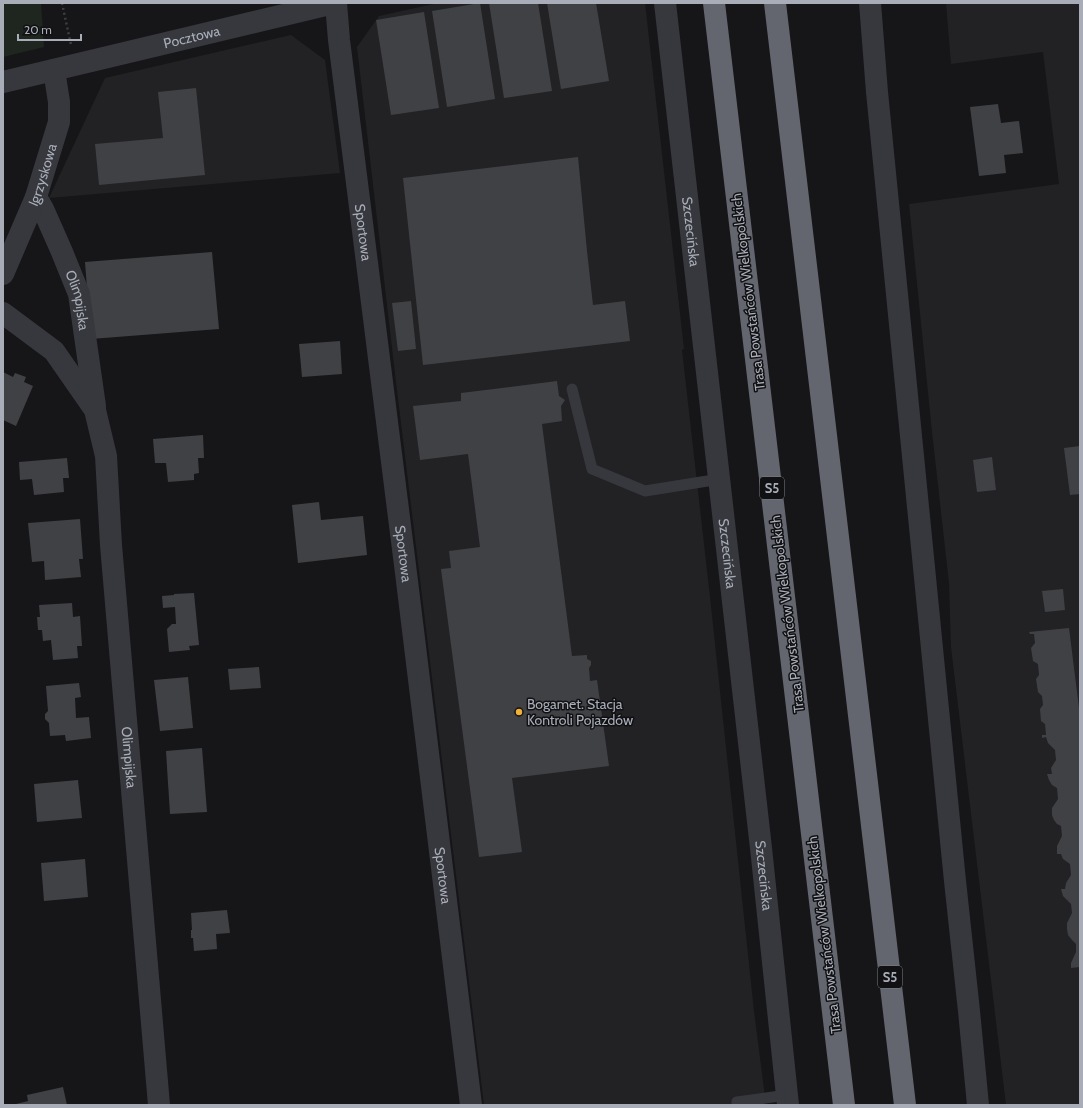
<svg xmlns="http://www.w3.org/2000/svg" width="1083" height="1108" font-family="Cabin,sans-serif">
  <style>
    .built { fill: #222225 }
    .green { fill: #1e261f }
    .building { fill: #404145 }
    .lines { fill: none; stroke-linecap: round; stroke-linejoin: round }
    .path { stroke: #3d3f44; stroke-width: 2.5; stroke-dasharray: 2 3; stroke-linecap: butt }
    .lane { stroke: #37383d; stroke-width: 11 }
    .street { stroke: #37383d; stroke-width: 22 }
    .highway { stroke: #63666e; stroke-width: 22 }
    .poi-dot { fill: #f2b134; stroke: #111113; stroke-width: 1.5 }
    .labels { text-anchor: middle; stroke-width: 3; stroke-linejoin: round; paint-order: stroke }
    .shield { fill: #111113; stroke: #7b7e86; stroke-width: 1 }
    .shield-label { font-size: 13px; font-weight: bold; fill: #a8adb8 }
    .street-label { font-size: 14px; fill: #a8adb8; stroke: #111113 }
    .poi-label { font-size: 14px; fill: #a8adb8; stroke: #111113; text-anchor: start }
  </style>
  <rect width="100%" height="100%" fill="#161618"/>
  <!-- built -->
  <g class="built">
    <polygon points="438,3 645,3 684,349 682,350 710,597 754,1011 766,1105 484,1105 396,382 357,47 379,16"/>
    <polygon points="946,3 1080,3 1080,1105 1006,1105 951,647 949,583 932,432 909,204 1059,184 1043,52 951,64"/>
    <polygon points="291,35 325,60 340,173 49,198 105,78"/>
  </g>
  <!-- green -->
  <polygon class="green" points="3,3 41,3 44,47 3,57"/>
  <!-- building -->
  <g class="building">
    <polygon points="480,3 495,99 447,107 432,11"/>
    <polygon points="489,3 538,3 552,91 504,98"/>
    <polygon points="547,3 596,3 609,81 561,89"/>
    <polygon points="424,12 439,108 391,115 376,20"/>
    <polygon points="196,88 205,175 99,185 95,144 163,138 158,92"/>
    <polygon points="998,104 1001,123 1019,121 1023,153 1004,155 1006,173 979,176 970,107"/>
    <polygon points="578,157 587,251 593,305 625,301 630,341 423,365 403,178"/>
    <polygon points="212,252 219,329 91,339 85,262"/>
    <polygon points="411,301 416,349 398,351 392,303"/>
    <polygon points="340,341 342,374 302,377 299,344"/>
    <polygon points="3,372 13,377 15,373 26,377 24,382 33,386 16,426 3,420"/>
    <polygon points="557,381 559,396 565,400 561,406 562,421 542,424 572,656 587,655 587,659 591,661 591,665 589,668 590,681 597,680 609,766 512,778 522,852 479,857 441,569 451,568 449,551 480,547 468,454 420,460 413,406 461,401 461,393"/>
    <polygon points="203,435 204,458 198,458 199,473 194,474 194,480 168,482 166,463 155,463 153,439"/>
    <polygon points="1080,446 1080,494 1070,495 1064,448"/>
    <polygon points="992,457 996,490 977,492 973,460"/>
    <polygon points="67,458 69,478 63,478 64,492 34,495 32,479 20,480 19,462"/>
    <polygon points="319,502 321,520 363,516 367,555 298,563 292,505"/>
    <polygon points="80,519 83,559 79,559 81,577 45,580 44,561 32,562 28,523"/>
    <polygon points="1063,589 1065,610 1045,612 1042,591"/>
    <polygon points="194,593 199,645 189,646 190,650 169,652 167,629 172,624 176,624 175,607 163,608 162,596 174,595 174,594"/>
    <polygon points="72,603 73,617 80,616 82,646 77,646 78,658 53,660 51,640 43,641 42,630 38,630 37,617 40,617 39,605"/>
    <polygon points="1069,628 1080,716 1080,967 1071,968 1071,963 1076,952 1076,944 1072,940 1068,935 1067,929 1067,923 1072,913 1071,904 1063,896 1061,889 1065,889 1066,883 1071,875 1070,864 1063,859 1061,854 1057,854 1057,846 1062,836 1061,826 1057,824 1054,820 1052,815 1052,808 1058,799 1057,788 1052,785 1049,780 1047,774 1052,774 1051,768 1056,760 1055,750 1048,743 1046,737 1042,738 1042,735 1046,735 1045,724 1041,721 1040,709 1043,705 1042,696 1038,692 1036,679 1039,675 1038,664 1033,661 1031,648 1035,643 1034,634 1030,634 1029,632"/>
    <polygon points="259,667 261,688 230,690 228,669"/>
    <polygon points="188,677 193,728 160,731 154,680"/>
    <polygon points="79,683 81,697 75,698 76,718 89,717 91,738 66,741 65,735 50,736 49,723 45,719 45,714 48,711 46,686"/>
    <polygon points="202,748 207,812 170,814 166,751"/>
    <polygon points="78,780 82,818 37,822 34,784"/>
    <polygon points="85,859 88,897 44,901 41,863"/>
    <polygon points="227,910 230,933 216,934 217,949 194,951 193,938 191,938 191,930 192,930 191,913"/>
    <polygon points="63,1087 67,1105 12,1105 28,1101 27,1095"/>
  </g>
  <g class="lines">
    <!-- path -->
    <polyline class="path" points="62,3 71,45"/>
    <!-- lane -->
    <g class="lane">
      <polyline points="572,389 592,469 645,491 720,479"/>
      <polyline points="737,1105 737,1102 787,1095"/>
    </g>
    <!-- street -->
    <g class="street">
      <path id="s1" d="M336,3L339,40L406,573L471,1105"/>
      <path id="s2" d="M665,3L761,848L788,1105"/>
      <polyline points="870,3 877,92 955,881 969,1011 978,1105"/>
      <path id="s3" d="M3,82L334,3"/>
      <path id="s4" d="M36,197L43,209L62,252L79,294L95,406"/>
      <path id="s5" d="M3,274L36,197L59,122V102L54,70"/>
      <path id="s6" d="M3,313L54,351L95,410L106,456L111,545L159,1105"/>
    </g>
    <!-- highway -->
    <g class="highway">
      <polyline points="714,3 844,1105"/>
      <polyline points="775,3 905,1105"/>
    </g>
  </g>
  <!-- markers -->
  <circle class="poi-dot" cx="519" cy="712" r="4"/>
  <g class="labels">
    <!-- shield labels -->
    <g class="shield">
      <rect x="760" y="477" width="24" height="22" rx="3"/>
      <rect x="878" y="966" width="24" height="22" rx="3"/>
    </g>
    <g class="shield-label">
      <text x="772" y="493">S5</text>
      <text x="890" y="982">S5</text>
    </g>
    <!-- street labels -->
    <g class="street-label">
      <text dy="5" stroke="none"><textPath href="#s3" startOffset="194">Pocztowa</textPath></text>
      <text dy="5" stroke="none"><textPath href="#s5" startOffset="107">Igrzyskowa</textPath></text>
      <text dy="5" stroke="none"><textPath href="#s1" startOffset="231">Sportowa</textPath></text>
      <text dy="5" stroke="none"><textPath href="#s2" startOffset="230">Szczecińska</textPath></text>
      <text transform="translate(748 292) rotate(-97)" y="5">Trasa Powstańców Wielkopolskich</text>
      <text dy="5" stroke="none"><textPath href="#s4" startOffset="112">Olimpijska</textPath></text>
      <text dy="5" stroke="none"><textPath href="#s1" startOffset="555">Sportowa</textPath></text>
      <text dy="5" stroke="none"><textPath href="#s2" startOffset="554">Szczecińska</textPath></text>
      <text transform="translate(787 614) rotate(-97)" y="5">Trasa Powstańców Wielkopolskich</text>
      <text dy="5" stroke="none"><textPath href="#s6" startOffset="485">Olimpijska</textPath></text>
      <text dy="5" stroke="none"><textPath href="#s1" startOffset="879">Sportowa</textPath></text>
      <text dy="5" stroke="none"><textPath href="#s2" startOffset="878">Szczecińska</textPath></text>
      <text transform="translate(824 935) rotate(-97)" y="5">Trasa Powstańców Wielkopolskich</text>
    </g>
    <!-- poi labels -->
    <g class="poi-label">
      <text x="527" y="709">Bogamet. Stacja<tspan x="527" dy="16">Kontroli Pojazdów</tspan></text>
    </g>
  </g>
  <!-- border -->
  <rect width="1083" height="1108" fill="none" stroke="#a8adb8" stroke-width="8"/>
  <!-- scale -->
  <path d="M18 34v6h63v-6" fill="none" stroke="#a8adb8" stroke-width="2"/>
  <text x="24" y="34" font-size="12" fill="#a8adb8" stroke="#111113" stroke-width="3" paint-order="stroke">20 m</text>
</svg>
